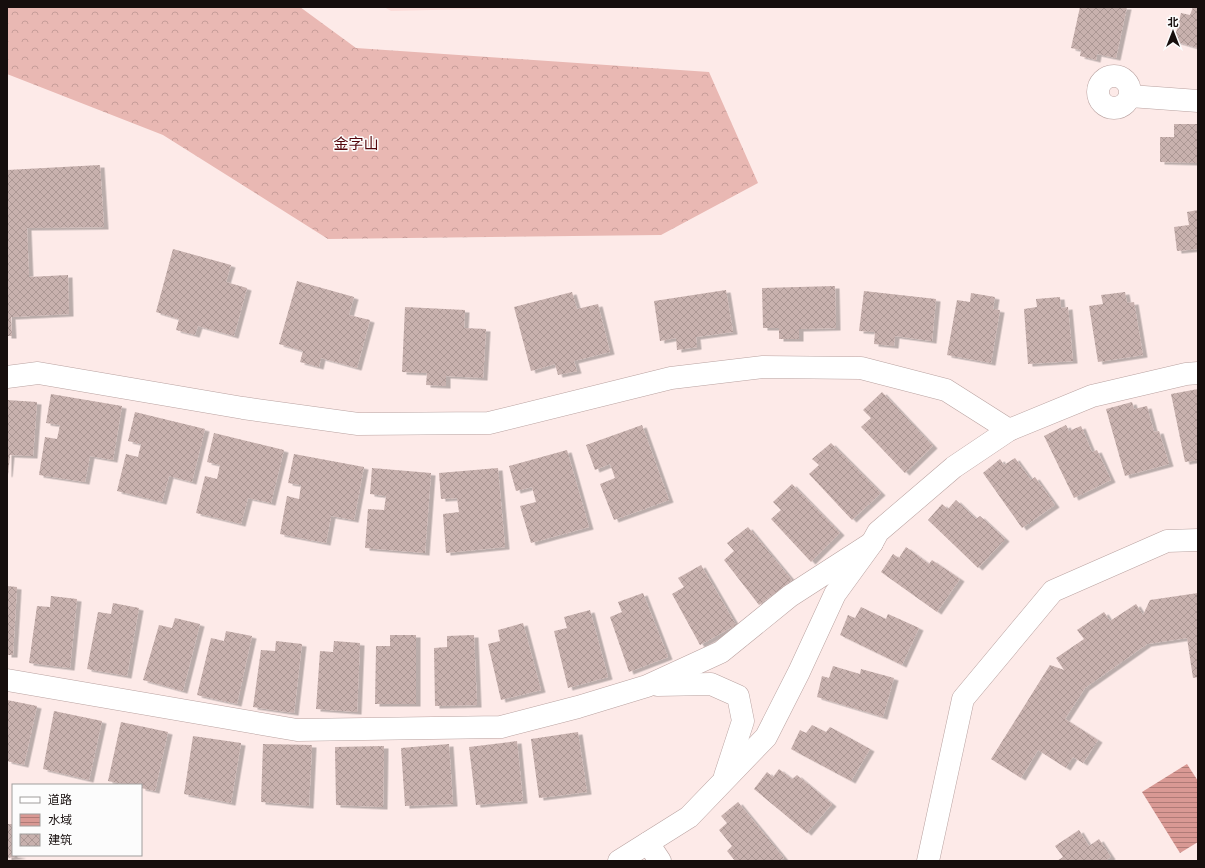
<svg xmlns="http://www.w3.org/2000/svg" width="1205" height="868" font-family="'Alegreya Sans','Noto Sans SC',sans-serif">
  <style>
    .built { fill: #fcdbd8 }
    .forest { fill: url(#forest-crowns) }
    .water { fill: url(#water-rules) }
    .building { fill: url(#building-cross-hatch); filter: url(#shadow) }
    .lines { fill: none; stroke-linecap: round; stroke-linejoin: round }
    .street-casing { stroke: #b9a2a0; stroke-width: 23 }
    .street { stroke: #fff; stroke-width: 22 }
    .labels { text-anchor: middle; stroke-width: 3; stroke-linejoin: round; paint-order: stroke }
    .park-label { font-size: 15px; fill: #53050b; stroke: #fcfcfc }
  </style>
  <defs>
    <pattern id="forest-crowns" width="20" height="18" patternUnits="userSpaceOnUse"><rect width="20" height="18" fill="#e9b8b3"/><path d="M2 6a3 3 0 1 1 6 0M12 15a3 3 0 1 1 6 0" fill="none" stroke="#c79d99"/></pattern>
    <pattern id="water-rules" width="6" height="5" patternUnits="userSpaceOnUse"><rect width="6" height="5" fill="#d99994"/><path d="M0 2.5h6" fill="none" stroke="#af7b77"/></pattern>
    <pattern id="building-cross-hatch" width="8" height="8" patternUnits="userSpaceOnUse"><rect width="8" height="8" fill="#c8b1ae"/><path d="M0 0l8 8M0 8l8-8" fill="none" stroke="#ab9794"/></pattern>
    <filter id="shadow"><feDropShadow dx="4.5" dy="2.5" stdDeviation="0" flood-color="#0004"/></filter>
  </defs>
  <rect width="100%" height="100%" fill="#fdeae8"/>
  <!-- built -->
  <polygon class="built" points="384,7 555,7 391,11"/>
  <!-- forest -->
  <polygon class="forest" points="7,7 300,7 356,48 709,72 758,183 661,235 328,239 163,135 7,74"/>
  <!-- water -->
  <polygon class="water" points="1187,764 1198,781 1198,842 1180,853 1142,792"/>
  <!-- building -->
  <g class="building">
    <polygon points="1080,7 1127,7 1116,58 1097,54 1096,60 1080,56 1081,50 1071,48"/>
    <polygon points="1193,7 1198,7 1198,48 1174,41 1181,13 1190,15"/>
    <polygon points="1174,124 1198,124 1198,163 1160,162 1160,137 1174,137"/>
    <polygon points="100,165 104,227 27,228 29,277 68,275 69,314 11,317 12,336 7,336 7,170"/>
    <polygon points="1198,210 1198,249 1177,251 1174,227 1189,225 1187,212"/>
    <polygon points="173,249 231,265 226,282 247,288 234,336 198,326 195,335 176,330 179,319 156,312"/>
    <polygon points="297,281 354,297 349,315 370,320 357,368 321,358 319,367 300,362 303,351 279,344"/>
    <polygon points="835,286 836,328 799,329 799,339 779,339 779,328 763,328 762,288"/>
    <polygon points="726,290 733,332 696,337 697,347 677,350 676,338 660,341 654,301"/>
    <polygon points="864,291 936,299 932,341 895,336 894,346 874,344 875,332 859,331"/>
    <polygon points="572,292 577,309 598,304 610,352 574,361 577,371 558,375 555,364 531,371 514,307"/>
    <polygon points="1125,292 1127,303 1134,302 1143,355 1098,362 1089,306 1103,304 1101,295"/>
    <polygon points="971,293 995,297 993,309 1000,310 991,363 947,355 957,300 970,302"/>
    <polygon points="1060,297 1061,308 1068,307 1073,361 1028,364 1024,309 1037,307 1036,299"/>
    <polygon points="405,307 465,310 464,328 486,329 483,378 446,376 446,386 426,385 427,373 402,372"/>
    <polygon points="1198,389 1198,460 1185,462 1171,394"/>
    <polygon points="882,392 933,446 905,473 861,427 871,418 863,410"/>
    <polygon points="51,394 122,406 113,460 90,456 85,482 39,475 45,437 57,439 60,425 46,423"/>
    <polygon points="7,400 37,402 33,456 10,455 8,475 7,474"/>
    <polygon points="1132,402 1134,409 1147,406 1154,432 1159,431 1169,464 1125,476 1106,409"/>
    <polygon points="135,412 205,429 192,482 169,476 162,502 117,491 126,454 138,457 141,444 128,441"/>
    <polygon points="642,425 669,500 614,520 600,484 615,478 610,464 595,470 586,445"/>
    <polygon points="1066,425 1069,431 1081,426 1092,452 1097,450 1111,480 1074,498 1044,436"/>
    <polygon points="214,433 284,450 271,503 248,498 241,524 196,513 205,476 217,479 220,465 207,462"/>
    <polygon points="831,443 881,493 852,520 809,474 819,465 812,459"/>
    <polygon points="567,450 589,527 531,543 520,506 536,502 532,487 516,491 509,466"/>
    <polygon points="294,454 364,467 354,520 331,516 326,543 280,534 287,496 299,499 301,485 288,483"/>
    <polygon points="1015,458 1031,480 1035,477 1055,505 1022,528 983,473 1000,459 1004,465"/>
    <polygon points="372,468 431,473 425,553 365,548 368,509 384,510 386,496 370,494"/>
    <polygon points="498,468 505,547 446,553 443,514 459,512 457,498 441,499 439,473"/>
    <polygon points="792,484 840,533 811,562 771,519 781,510 773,502"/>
    <polygon points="956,500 976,519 980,516 1005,539 978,568 928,520 942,504 948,509"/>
    <polygon points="748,527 792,580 759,605 724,560 734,551 727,543"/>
    <polygon points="906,547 929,564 932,560 960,579 937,612 881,572 893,554 899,558"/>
    <polygon points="701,565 736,625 700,645 672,594 684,587 678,578"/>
    <polygon points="7,586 17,587 13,655 7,655"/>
    <polygon points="643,593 668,657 629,672 610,617 622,612 618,602"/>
    <polygon points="1198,593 1198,677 1193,678 1187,638 1147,644 1085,688 1065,719 1098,740 1083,763 1073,757 1066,768 1038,750 1021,778 991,759 1050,665 1064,670 1056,658 1084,639 1077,630 1104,612 1110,621 1136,604 1143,615 1150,600"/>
    <polygon points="51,596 77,599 70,668 29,663 37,606 50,607"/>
    <polygon points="113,603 139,608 127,676 87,669 98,612 111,614"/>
    <polygon points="861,607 886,619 888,614 919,628 902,665 840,635 848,615 855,618"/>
    <polygon points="590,610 608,677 568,688 554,631 567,628 564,617"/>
    <polygon points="175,618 200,624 183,691 143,680 159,625 172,628"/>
    <polygon points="523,623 541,690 501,700 488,644 500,641 498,630"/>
    <polygon points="226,631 252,636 237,704 197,695 211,638 224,641"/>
    <polygon points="390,635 416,635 416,704 375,704 376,646 390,646"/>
    <polygon points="474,635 477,705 435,706 434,648 447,647 447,636"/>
    <polygon points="276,641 302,644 294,713 253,707 261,650 275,651"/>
    <polygon points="334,641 360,643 357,712 316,709 320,651 333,652"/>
    <polygon points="833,666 860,674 861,669 894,678 883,717 817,697 822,676 829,678"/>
    <polygon points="7,700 37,706 24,765 7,761"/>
    <polygon points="54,711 102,721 89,780 43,769"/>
    <polygon points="121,722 168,732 155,791 141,788 141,785 128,785 108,781"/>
    <polygon points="812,725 826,732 830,727 870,749 851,781 791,749 800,730 806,733"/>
    <polygon points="578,732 587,792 539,798 531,739"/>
    <polygon points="193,736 241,743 231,803 184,794"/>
    <polygon points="517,741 523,801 476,805 469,747"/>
    <polygon points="263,744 312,745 309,806 261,802"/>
    <polygon points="449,744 453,804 405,806 401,748"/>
    <polygon points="384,746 383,807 336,805 335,747"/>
    <polygon points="779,769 792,779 797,775 832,804 807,833 754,789 767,772 773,777"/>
    <polygon points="738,802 784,858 779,861 735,861 727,851 732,846 719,830 727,823 721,816"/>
    <polygon points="7,824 13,824 13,855 22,856 7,858"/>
    <polygon points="1079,830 1089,846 1099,839 1111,857 1105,861 1057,861 1063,857 1055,846"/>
  </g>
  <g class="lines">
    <!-- street casing -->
    <g class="street-casing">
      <g id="street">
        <circle cx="1114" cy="92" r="16"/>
        <polyline points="1130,96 1198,101"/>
        <polyline points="7,377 38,373 243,408 358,424 489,423 671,378 763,367 861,368 946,390 1009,430"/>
        <polyline points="7,680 297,730 501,727 578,707 647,686 721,652 790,596 872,543"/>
        <polyline points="657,685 711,684 738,696 743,721 725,776"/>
        <polyline points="648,843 660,861"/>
        <polyline points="619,861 689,817 766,737 799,672 835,594 872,543 878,532 954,467 1009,430 1092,396 1186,374 1198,373"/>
        <polyline points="928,861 963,699 1053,591 1167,541 1198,540"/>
      </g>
    </g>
    <!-- street -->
    <use href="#street" class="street"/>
  </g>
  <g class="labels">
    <!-- park labels -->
    <g class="park-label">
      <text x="356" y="149">金字山</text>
    </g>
  </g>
  <!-- border -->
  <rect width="1205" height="868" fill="none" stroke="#160e0d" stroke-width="16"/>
  <!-- legend -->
  <rect x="12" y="784" width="130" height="72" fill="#fcfcfc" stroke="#a09d9c"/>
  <rect x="20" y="797" width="20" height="6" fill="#ffffff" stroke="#a09d9c"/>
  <text x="48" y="804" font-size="12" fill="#160e0d">道路</text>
  <rect x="20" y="814" width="20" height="12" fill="url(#water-rules)" stroke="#a09d9c"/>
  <text x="48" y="824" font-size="12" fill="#160e0d">水域</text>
  <rect x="20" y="834" width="20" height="12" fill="url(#building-cross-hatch)" stroke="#a09d9c"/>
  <text x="48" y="844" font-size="12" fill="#160e0d">建筑</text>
  <!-- north arrow -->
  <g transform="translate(1173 32)" stroke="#fcfcfc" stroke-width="3" paint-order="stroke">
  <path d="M0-3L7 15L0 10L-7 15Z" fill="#160e0d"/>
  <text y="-6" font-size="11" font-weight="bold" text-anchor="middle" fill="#160e0d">北</text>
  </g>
</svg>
